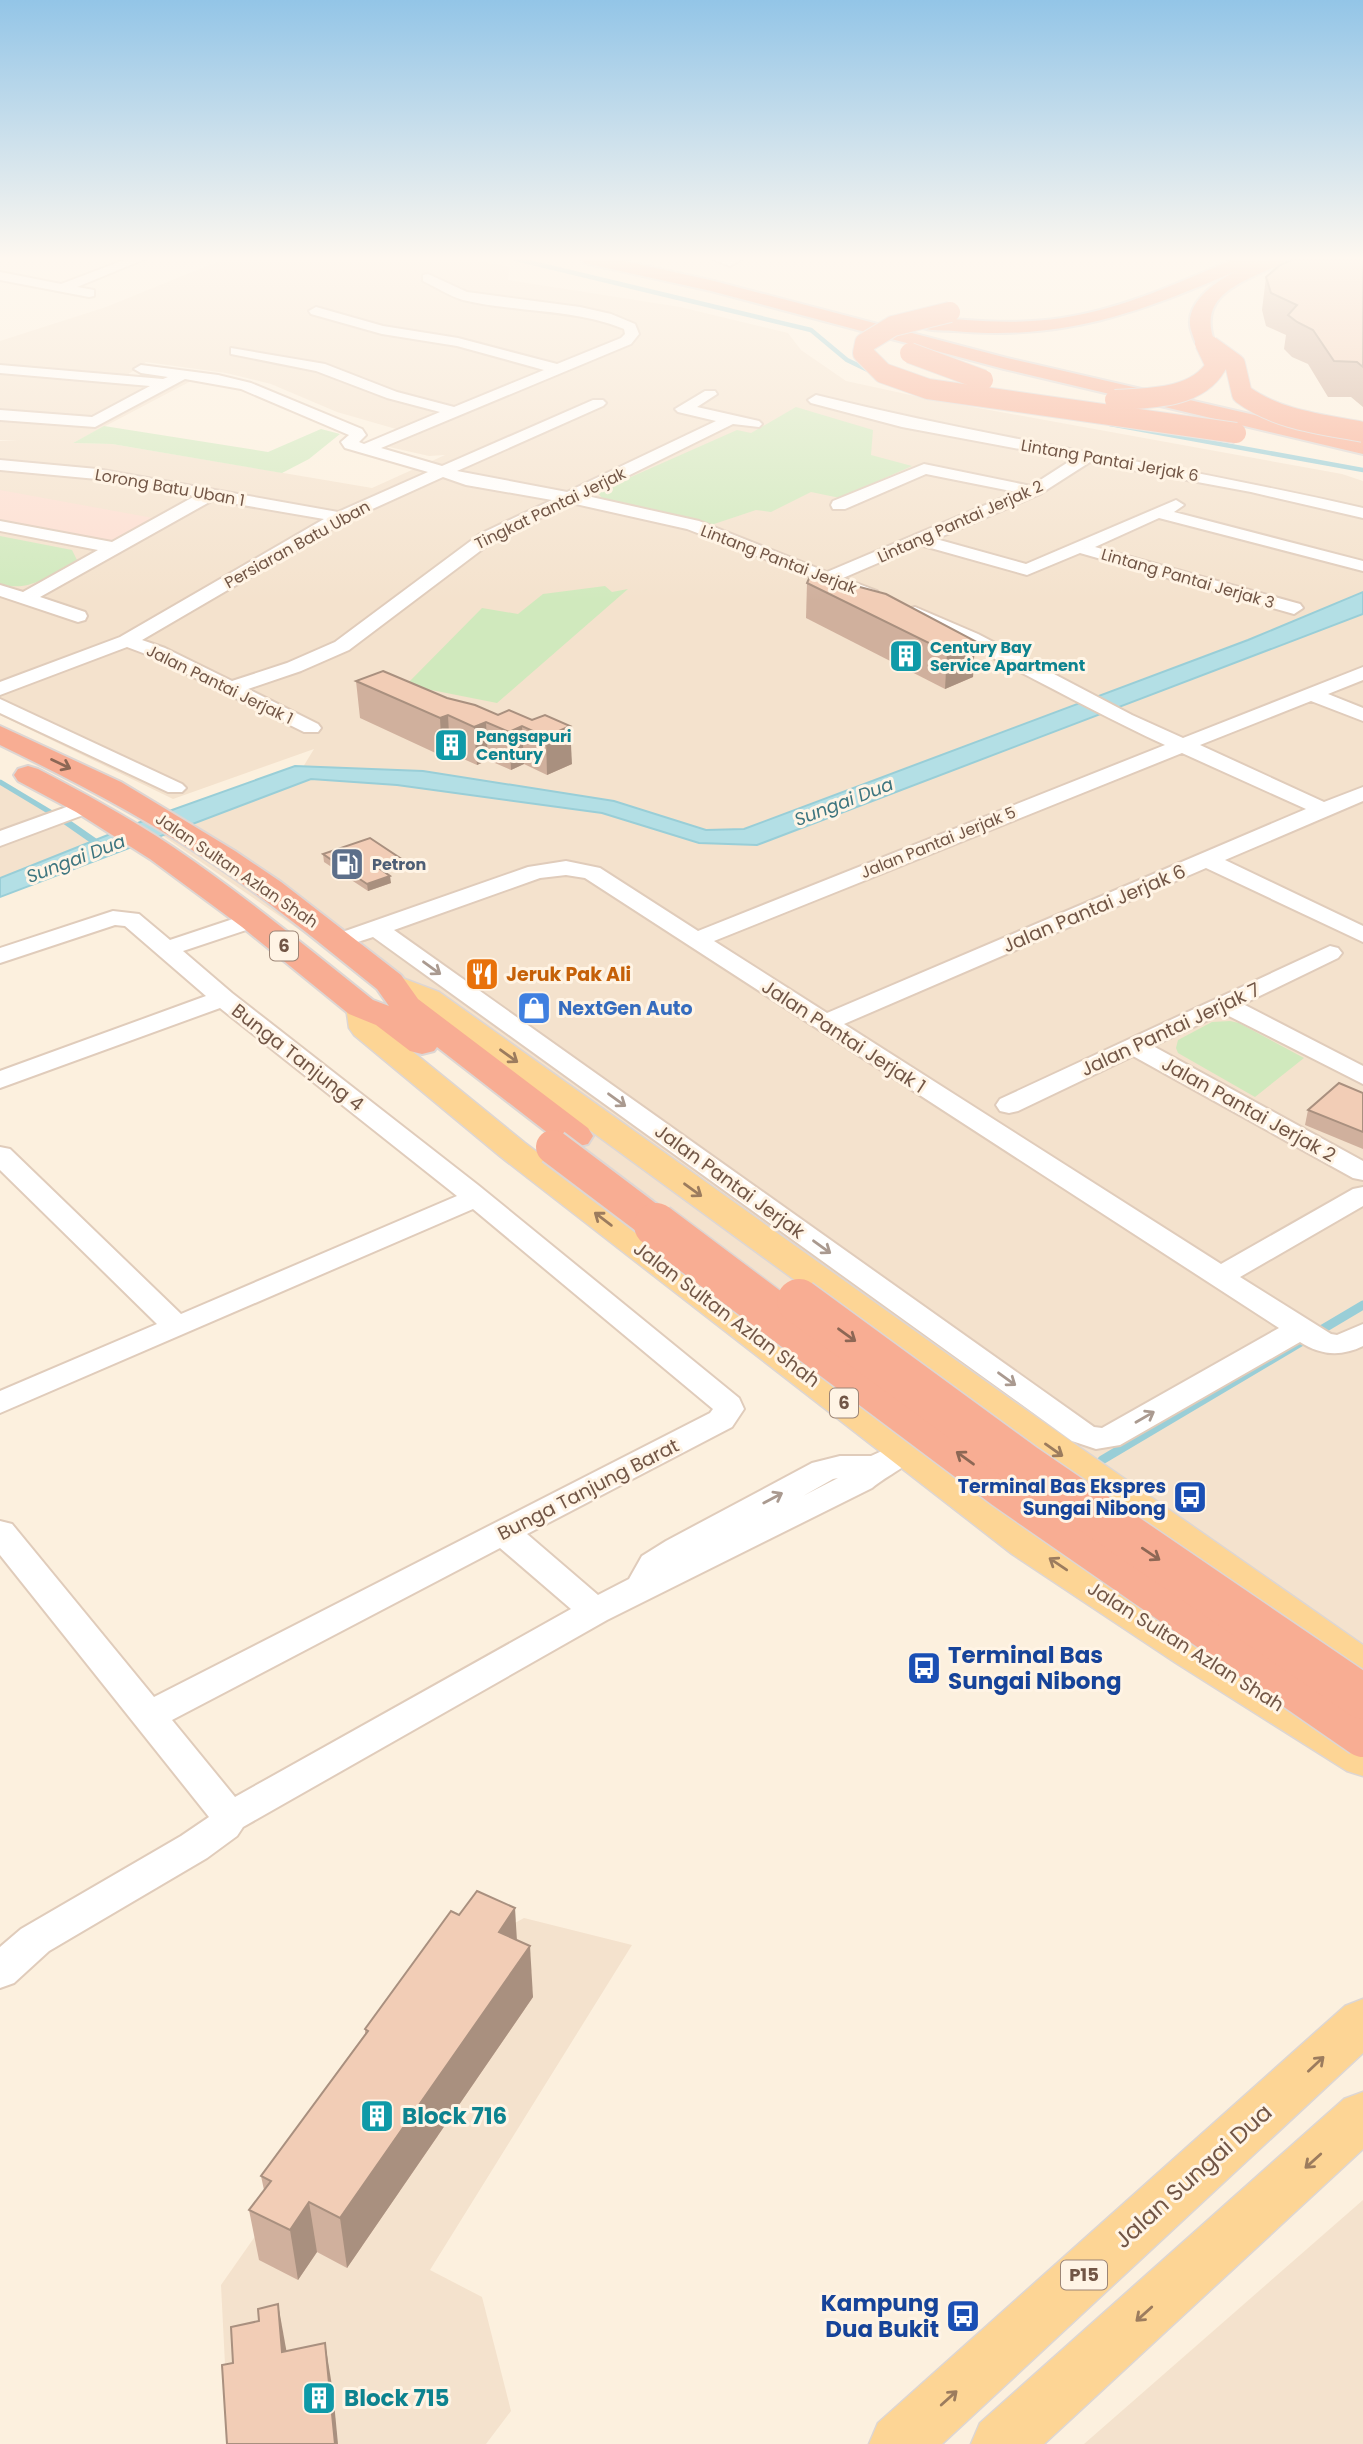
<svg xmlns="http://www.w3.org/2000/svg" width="1363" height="2444" font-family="Poppins,sans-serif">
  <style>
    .residential { fill: #f4e2cd; fill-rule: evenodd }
    .commercial { fill: #fdded1 }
    .green { fill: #d0e9bd }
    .water { fill: #b3dfe5; stroke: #99ced7; stroke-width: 2 }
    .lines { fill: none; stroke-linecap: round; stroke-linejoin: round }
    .stream-far3 { stroke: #99ced7; stroke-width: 4.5 }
    .stream-far2 { stroke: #99ced7; stroke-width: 5 }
    .stream-far1 { stroke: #99ced7; stroke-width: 7 }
    .stream { stroke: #99ced7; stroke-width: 9 }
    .minor-casing { stroke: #e0ccbb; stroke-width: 4 }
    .major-casing { stroke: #ddd6d3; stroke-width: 3 }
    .highway-casing { stroke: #ddd6d3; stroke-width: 4 }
    .minor { fill: #fff; fill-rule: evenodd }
    .major { fill: #fdd595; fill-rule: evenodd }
    .highway { fill: #f8ad93; fill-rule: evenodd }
    .highway-bridge-far2-casing { stroke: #ddd6d3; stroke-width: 22; stroke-linecap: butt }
    .highway-bridge-far1-casing { stroke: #ddd6d3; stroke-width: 38; stroke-linecap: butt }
    .highway-bridge-casing { stroke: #ddd6d3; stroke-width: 47; stroke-linecap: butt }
    .highway-bridge-far2 { stroke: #f8ad93; stroke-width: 20 }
    .highway-bridge-far1 { stroke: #f8ad93; stroke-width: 34 }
    .highway-bridge { stroke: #f8ad93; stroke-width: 44 }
    .wall { fill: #d0b09d }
    .shaded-wall { fill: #a9907f }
    .building { fill: #f2cdb6; stroke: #a9907f; stroke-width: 2 }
    .oneway { stroke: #8d6755 }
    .oneway2 { stroke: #aa9a90 }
    .oneway3 { stroke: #9c7c5e }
    .labels { text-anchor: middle; stroke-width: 6; stroke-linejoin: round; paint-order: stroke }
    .far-street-label { font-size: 16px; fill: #725646; stroke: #fff4e5 }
    .far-culture-label { font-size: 16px; font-weight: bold; fill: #0d838f; stroke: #fff4e5; text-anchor: start }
    .far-service-label { font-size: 16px; font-weight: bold; fill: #4e5e75; stroke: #fff4e5; text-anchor: start }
    .far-water-label { font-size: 18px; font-style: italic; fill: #3d757f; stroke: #fff4e5 }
    .shield { fill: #fff4e5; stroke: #9c8576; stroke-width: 2 }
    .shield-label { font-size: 18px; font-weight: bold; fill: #725646 }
    .street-label { font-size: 19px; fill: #725646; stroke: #fff4e5 }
    .food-label { font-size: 19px; font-weight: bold; fill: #c56008; stroke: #fff4e5; text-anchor: start }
    .shop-label { font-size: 19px; font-weight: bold; fill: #366cbe; stroke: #fff4e5; text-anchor: start }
    .transit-label { font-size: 19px; font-weight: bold; fill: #164399; stroke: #fff4e5; text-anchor: end }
    .near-transit-label { font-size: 23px; font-weight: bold; fill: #164399; stroke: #fff4e5; text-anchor: start }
    .near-culture-label { font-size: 23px; font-weight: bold; fill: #0d838f; stroke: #fff4e5; text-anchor: start }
    .near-street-label { font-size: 23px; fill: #725646; stroke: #fff4e5 }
  </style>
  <rect width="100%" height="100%" fill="#fcf0de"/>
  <!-- residential -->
  <g class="residential">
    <path d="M224,259H471L510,267L508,280L680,307L788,333L801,350L846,381L929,399L1342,474L1363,481V1701L881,1369L403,1012L310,937L153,829L300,772L314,749L173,799L0,715V441H18L0,440V341L106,307ZM146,362L226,373L271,384L337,412L396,429L367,442L429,456L445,455L372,488L112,444L73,443L191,381L127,375Z"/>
    <polygon points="0,783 94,841 0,879"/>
    <polygon points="524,1918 632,1945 430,2270 482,2297 511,2411 486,2444 229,2444 221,2285 448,1960"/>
    <polygon points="1363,2200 1363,2444 1084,2444"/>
  </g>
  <!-- commercial -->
  <polygon class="commercial" points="0,490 164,520 114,548 0,526"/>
  <!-- green -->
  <g class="green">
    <polygon points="796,407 873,430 871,455 912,466 840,498 811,492 771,512 756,510 711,525 602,498 597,492 737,430 751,433"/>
    <polygon points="104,426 268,452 321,429 340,434 309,459 282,473 112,444 73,443"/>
    <path d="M0,536L72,550L77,560C52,574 30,593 0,584Z"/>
    <polygon points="605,586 612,592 628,589 497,703 406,685 482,608 518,614 543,594"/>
    <polygon points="1230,1021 1239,1023 1304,1058 1255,1097 1178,1053 1176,1048 1178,1040 1212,1022"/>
  </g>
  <!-- water -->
  <polygon class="water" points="1363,592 1363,614 757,845 699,843 602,813 397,785 311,779 0,897 0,878 158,815 295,766 423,771 614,801 706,830 744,829 1248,640"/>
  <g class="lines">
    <!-- stream-far3 -->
    <g class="stream-far3">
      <polyline points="516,259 811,330 847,360 872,372"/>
      <polyline points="1110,424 1363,470"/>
    </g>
    <!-- stream-far2 -->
    <polyline class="stream-far2" points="0,782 60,818"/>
    <!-- stream-far1 -->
    <polyline class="stream-far1" points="58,816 101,846"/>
    <!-- stream -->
    <polyline class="stream" points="1102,1460 1363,1305"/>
    <!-- minor casing -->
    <g class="minor-casing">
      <g id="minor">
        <polygon points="127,259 145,259 77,287 94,290 94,296 89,297 0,280 0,272 61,284"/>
        <polygon points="712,259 742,259 730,266"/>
        <path d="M428,274L467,292L580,307L611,314L635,324L639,334L631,344L381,448L442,466L593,400H603L606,403L603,406L457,471L567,492L716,421L678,412L675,409L705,391H715L717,394L697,407L759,421L762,424L759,427L733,424L587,496L699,521L827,572L1016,492L926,474L845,509H833L831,505L833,501L924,464L1031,486L1073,459L902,427L811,403L808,400L816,395C997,440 1181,466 1363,508V518L1251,492L1090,462L1040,494L936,539L1026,564L1176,500L1184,505L1174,512L1363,561V571L1159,518L1095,547L1300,604L1303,608L1294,614L1080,553L1027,575L920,545L843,578L877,591L880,595L871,600L687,529L571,503L492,542L349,650L301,671L248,689L318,724L321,728L318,732H304L151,656L127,647L0,695V682L120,637L324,519L213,500L40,597L85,612L87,616L85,620L78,622L0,596V585L23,592L98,550L0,531V521L112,542L195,496L97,479L0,470V460L97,469L338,512L428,472L345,448L341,442L349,435L241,389L185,379L95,427L0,420V410L92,417L150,386L0,373V365L163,379L168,377L141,373L134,369L141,365L218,375L251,383L362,429L366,435L359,442L364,444L440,412L387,398L316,371L231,354V348L325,364L397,392L454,407L544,370L457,346L382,334L311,314L309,311L316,307L383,326L458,338L557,364L621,338L625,334L624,329C572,308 517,313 463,300C449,296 436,287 423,281V275ZM443,477L466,485L552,500L480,534L335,642L287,663L232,681L165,648L142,640L346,521Z"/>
        <path d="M915,607L978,634L1132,715L1183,738L1363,667V680L1328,694L1363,708V721L1311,701L1200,745L1324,802L1363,787V801L1225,860L1363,926V942L1206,868L844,1024L1221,1264L1353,1189L1363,1187V1206L1240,1277L1331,1334L1337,1335L1363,1324V1346C1341,1357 1320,1355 1300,1342L1120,1445L1096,1449L1072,1441L373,937L339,948L331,946L327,941L331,936L528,867L566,861L600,868L698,931L1165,745C1078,705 996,656 908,617L906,613L908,609ZM1182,753L1306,809L827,1013L714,941ZM566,875L585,878L1279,1328L1102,1428L1094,1427L394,930L540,878Z"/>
        <polygon points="0,699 182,784 186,788 182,792 168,792 0,713"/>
        <polygon points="86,800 94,801 97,806 94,811 0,846 0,831"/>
        <path d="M113,911L139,914L170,940L245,915H261L265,920L261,925L183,951L232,993L478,1185L739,1398L744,1409L732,1427L527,1534L598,1595L629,1579L642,1556L666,1541L812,1463L840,1456H871L906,1440L917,1443L922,1450C914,1463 886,1476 872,1488L607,1620L243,1827L237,1836L207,1858L49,1951L14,1983L0,1988V1947L21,1929L181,1836L209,1817L0,1555V1521L12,1524L154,1697L710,1413L713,1409L473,1209L0,1413V1391L157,1324L0,1170V1147L10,1149L181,1314L457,1196L220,1008L0,1088V1071L206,996L125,926L115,925L0,963V948ZM838,1478L803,1496L833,1479ZM500,1548L571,1609L235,1797L172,1720Z"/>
        <polygon points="1330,946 1338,948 1342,953 1338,958 1243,1004 1363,1066 1363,1084 1223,1013 1153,1046 1363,1161 1363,1180 1353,1178 1133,1056 1018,1111 1009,1113 1000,1111 996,1105 1000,1099"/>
      </g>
    </g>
    <!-- major casing -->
    <g class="major-casing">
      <g id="major">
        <polygon points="389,973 439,992 1013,1401 1363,1645 1363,1683 1348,1678 985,1419 417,1004 378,988 374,982 378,976"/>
        <polygon points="361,998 372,1000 376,1007 380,1025 525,1143 1042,1534 1206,1641 1363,1737 1363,1776 1347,1771 1176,1663 1012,1554 501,1157 354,1035 349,1028 346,1007 350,1000"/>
        <polygon points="1363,1999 1363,2053 942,2444 869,2444 878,2423 1345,2006"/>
        <polygon points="1363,2092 1363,2149 1044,2444 971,2444 980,2423 1344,2099"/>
      </g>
    </g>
    <!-- highway casing -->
    <g class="highway-casing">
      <g id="highway">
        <polygon points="581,259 615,259 714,281 1007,358 1363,440 1363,454 1004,369 711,291 584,263"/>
        <path d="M1234,259H1258L1256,262L1262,259H1287C1281,266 1271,268 1263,272C1229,287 1199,302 1215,343L1205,349C1196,347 1195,342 1192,333C1181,305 1215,282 1236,271C1139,313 1063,341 954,331C942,330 921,332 913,322L923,316C969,321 1016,325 1062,318C1122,309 1178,283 1234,259Z"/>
        <path d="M0,726L121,782L235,851L281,882L401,975L418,999L588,1128L593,1136L588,1144L575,1147L562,1144L437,1047L434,1051L422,1054L410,1051L376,1025L349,1014L242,927L150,859L76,812L18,781L14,775L18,769L28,766L38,769C84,793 130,818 173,847C242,894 307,947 373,1000L389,1006L377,989C324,947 272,903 215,865C147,819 74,781 0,745Z"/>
      </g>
    </g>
    <!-- minor -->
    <use href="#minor" class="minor"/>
    <!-- major -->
    <use href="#major" class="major"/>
    <!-- highway -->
    <use href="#highway" class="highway"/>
    <!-- highway-bridge-far2 casing -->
    <g class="highway-bridge-far2-casing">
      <g id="highway-bridge-far2">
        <polyline points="950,312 893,326 865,343 863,353 883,373 928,389 1236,433"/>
        <path d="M1210,346L1235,364L1242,394C1277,420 1321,424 1363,432"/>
        <polyline points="910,353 983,380"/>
        <path d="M1115,400C1149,398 1197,399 1216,366L1205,343"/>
      </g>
    </g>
    <!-- highway-bridge-far1 casing -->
    <g class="highway-bridge-far1-casing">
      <polyline id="highway-bridge-far1" points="553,1147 659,1227"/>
    </g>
    <!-- highway-bridge casing -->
    <g class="highway-bridge-casing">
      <g id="highway-bridge">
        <polyline points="656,1225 1005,1487 1363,1735"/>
        <polyline points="799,1301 1026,1467 1363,1697"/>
      </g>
    </g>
    <!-- highway-bridge-far2 -->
    <use href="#highway-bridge-far2" class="highway-bridge-far2"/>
    <!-- highway-bridge-far1 -->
    <use href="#highway-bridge-far1" class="highway-bridge-far1"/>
    <!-- highway-bridge -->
    <use href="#highway-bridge" class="highway-bridge"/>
  </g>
  <!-- wall -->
  <g class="wall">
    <polygon points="1363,259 1363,407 1351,397 1328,397 1308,364 1292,357 1284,349 1286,335 1266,326 1262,310 1266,277"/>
    <polygon points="807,583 975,641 973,677 945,689 806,618"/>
    <polygon points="356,681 447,698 498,715 532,720 572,764 547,775 524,764 511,770 488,760 477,765 450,753 442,756 360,718"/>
    <polygon points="323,854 401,865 383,871 391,883 368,891 324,862"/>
    <polygon points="1363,1093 1363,1149 1305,1125 1308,1110"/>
    <polygon points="517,1941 533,1997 347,2268 317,2252 298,2280 259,2260 249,2210 264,2190 261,2176 365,2034 365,2029"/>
  </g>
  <!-- shaded-wall -->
  <g class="shaded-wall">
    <polygon points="975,641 973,677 945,689 947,652"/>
    <polygon points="448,715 450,753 442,756 440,718"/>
    <polygon points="486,722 488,760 477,765 474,727"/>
    <polygon points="522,726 524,764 511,770 509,732"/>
    <polygon points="570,726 572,764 547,775 546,737"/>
    <polygon points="400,858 401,865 376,873 376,866"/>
    <polygon points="390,876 391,883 368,891 367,884"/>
    <polygon points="515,1908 518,1958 499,1932"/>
    <polygon points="530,1946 533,1997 347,2268 340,2218"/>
    <polygon points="309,2202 317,2252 298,2280 290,2230"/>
    <polygon points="278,2304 287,2354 282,2352"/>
    <polygon points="325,2343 333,2392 338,2444 335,2444"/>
  </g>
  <!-- building -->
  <g class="building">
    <polygon points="1294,259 1363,259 1363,367 1357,362 1334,361 1313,330 1297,322 1288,315 1297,305 1271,293 1266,277 1280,265"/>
    <polygon points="811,574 886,594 975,641 947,652 807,583"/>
    <polygon points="383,671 447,698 475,705 498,715 509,710 532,720 545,715 570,726 546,737 522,726 509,732 486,722 474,727 448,715 440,718 356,681"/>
    <polygon points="370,838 400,858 376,866 390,876 367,884 323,854"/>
    <polygon points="1339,1083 1363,1093 1363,1132 1308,1110"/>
    <polygon points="477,1891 515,1908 499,1932 530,1946 340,2218 309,2202 290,2230 249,2210 271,2181 261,2176 368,2031 365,2029 451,1911 459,1915"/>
    <polygon points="278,2304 282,2352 325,2343 335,2444 227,2444 222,2365 233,2363 231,2327 259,2321 258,2309"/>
  </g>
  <!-- one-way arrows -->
  <defs><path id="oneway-shaft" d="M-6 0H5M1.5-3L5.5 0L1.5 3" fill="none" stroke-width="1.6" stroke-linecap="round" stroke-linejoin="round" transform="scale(1.75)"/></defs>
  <g class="oneway">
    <use href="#oneway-shaft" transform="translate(61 764) rotate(26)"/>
    <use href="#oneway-shaft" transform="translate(847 1335) rotate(36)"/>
    <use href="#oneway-shaft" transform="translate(965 1458) rotate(-144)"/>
    <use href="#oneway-shaft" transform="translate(1151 1554) rotate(34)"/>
  </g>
  <g class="oneway2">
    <use href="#oneway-shaft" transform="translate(432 968) rotate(36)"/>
    <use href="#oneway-shaft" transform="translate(617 1100) rotate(36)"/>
    <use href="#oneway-shaft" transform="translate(822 1247) rotate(36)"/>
    <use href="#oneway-shaft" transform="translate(1007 1379) rotate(36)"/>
    <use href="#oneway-shaft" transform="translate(1145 1417) rotate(-30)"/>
    <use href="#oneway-shaft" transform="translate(773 1498) rotate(-28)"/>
  </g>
  <g class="oneway3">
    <use href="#oneway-shaft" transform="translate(509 1056) rotate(36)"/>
    <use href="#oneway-shaft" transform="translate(693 1190) rotate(36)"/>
    <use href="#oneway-shaft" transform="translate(603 1219) rotate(-143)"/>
    <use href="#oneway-shaft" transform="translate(1054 1450) rotate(35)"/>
    <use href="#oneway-shaft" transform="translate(1058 1564) rotate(-146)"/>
    <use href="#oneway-shaft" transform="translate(1316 2064) rotate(-43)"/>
    <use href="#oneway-shaft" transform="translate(1313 2161) rotate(138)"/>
    <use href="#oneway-shaft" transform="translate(1144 2314) rotate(138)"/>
    <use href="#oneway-shaft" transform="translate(949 2398) rotate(-42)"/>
  </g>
  <!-- sky -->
  <linearGradient id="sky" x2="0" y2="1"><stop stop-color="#93c5e7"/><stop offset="0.43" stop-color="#fef8f0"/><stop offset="1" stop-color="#fef8f0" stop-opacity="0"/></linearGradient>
  <rect width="1363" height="601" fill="url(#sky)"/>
  <!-- icons -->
  <defs>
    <g id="building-square" transform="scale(1.75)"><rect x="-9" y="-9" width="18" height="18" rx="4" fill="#0f9aa8" stroke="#fff4e5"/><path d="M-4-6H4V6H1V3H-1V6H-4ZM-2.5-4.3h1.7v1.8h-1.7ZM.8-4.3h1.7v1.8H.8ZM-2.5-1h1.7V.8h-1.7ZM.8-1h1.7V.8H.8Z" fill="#fff"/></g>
    <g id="fuel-square" transform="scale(1.75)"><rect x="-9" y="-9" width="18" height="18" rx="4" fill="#5c6f8a" stroke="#fff4e5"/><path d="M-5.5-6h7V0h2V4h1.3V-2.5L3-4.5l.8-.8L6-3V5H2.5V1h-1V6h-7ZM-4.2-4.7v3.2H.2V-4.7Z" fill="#fff"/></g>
    <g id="restaurant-square" transform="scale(1.75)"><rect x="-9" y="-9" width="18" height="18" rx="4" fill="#e8710a" stroke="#fff4e5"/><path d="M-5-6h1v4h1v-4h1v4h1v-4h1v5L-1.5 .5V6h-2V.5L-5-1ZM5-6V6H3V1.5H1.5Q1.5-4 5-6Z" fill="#fff"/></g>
    <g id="shop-square" transform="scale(1.75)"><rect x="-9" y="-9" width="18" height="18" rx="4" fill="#3f7fe0" stroke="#fff4e5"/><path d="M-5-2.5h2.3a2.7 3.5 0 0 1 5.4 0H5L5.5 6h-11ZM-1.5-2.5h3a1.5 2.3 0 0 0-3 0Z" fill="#fff"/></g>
    <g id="bus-square" transform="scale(1.75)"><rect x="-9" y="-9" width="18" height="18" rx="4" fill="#1a4fb4" stroke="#fff4e5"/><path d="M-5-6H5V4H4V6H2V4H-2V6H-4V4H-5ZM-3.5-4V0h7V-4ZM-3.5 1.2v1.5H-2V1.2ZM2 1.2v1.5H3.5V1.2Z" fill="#fff"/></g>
  </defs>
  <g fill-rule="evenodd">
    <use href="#building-square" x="906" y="656"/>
    <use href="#building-square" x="451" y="745"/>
    <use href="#fuel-square" x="347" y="864"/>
    <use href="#restaurant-square" x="482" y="974"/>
    <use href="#shop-square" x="534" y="1008"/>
    <use href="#bus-square" x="1190" y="1497"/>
    <use href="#bus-square" x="924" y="1668"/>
    <use href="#building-square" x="377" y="2116"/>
    <use href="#bus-square" x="963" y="2316"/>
    <use href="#building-square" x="319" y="2398"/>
  </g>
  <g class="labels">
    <!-- far-street labels -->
    <g class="far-street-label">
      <text transform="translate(1110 460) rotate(10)" y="6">Lintang Pantai Jerjak 6</text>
      <text transform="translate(170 487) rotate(10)" y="6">Lorong Batu Uban 1</text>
      <text transform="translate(550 508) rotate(-26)" y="6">Tingkat Pantai Jerjak</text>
      <text transform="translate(960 521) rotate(-24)" y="6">Lintang Pantai Jerjak 2</text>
      <text transform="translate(297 544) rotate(-29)" y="6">Persiaran Batu Uban</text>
      <text transform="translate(779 559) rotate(21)" y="6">Lintang Pantai Jerjak</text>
      <text transform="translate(1188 578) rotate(16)" y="6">Lintang Pantai Jerjak 3</text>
      <text transform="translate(220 684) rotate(26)" y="6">Jalan Pantai Jerjak 1</text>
      <text transform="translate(938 842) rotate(-22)" y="6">Jalan Pantai Jerjak 5</text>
      <text transform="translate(237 870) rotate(34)" y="6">Jalan Sultan Azlan Shah</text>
    </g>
    <!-- far-culture labels -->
    <g class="far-culture-label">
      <text x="930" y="653">Century Bay<tspan x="930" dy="18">Service Apartment</tspan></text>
      <text x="476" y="742">Pangsapuri<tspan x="476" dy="18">Century</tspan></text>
    </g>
    <!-- far-service labels -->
    <g class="far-service-label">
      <text x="372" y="870">Petron</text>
    </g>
    <!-- far-water labels -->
    <g class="far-water-label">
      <text transform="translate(844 802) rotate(-21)" y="6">Sungai Dua</text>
      <text transform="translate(76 859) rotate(-21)" y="6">Sungai Dua</text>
    </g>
    <!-- shield labels -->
    <g class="shield">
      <rect x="270" y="931.5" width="28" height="29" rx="5"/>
      <rect x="830" y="1388.5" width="28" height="29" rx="5"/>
      <rect x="1061" y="2260.5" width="46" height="29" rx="5"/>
    </g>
    <g class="shield-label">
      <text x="284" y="952">6</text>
      <text x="844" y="1409">6</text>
      <text x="1084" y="2281">P15</text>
    </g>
    <!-- street labels -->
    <g class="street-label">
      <text transform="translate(1094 908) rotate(-23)" y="7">Jalan Pantai Jerjak 6</text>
      <text transform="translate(1170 1029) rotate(-25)" y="7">Jalan Pantai Jerjak 7</text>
      <text transform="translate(844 1036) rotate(33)" y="7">Jalan Pantai Jerjak 1</text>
      <text transform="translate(298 1057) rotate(38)" y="7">Bunga Tanjung 4</text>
      <text transform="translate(1249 1109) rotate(29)" y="7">Jalan Pantai Jerjak 2</text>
      <text transform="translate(730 1181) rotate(36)" y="7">Jalan Pantai Jerjak</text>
      <text transform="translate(727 1314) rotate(37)" y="7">Jalan Sultan Azlan Shah</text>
      <text transform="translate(588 1489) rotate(-27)" y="7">Bunga Tanjung Barat</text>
      <text transform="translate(1186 1646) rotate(32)" y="7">Jalan Sultan Azlan Shah</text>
    </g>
    <!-- food labels -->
    <g class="food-label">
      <text x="506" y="981">Jeruk Pak Ali</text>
    </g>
    <!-- shop labels -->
    <g class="shop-label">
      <text x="558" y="1015">NextGen Auto</text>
    </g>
    <!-- transit labels -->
    <g class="transit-label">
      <text x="1166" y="1493">Terminal Bas Ekspres<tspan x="1166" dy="22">Sungai Nibong</tspan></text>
    </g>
    <!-- near-transit labels -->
    <g class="near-transit-label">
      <text x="948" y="1663">Terminal Bas<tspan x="948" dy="26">Sungai Nibong</tspan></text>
      <text x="939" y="2311" text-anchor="end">Kampung<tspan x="939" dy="26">Dua Bukit</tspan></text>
    </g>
    <!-- near-culture labels -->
    <g class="near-culture-label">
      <text x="402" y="2124">Block 716</text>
      <text x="344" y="2406">Block 715</text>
    </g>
    <!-- near-street labels -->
    <g class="near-street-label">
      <text transform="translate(1193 2176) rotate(-42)" y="8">Jalan Sungai Dua</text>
    </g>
  </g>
</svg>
